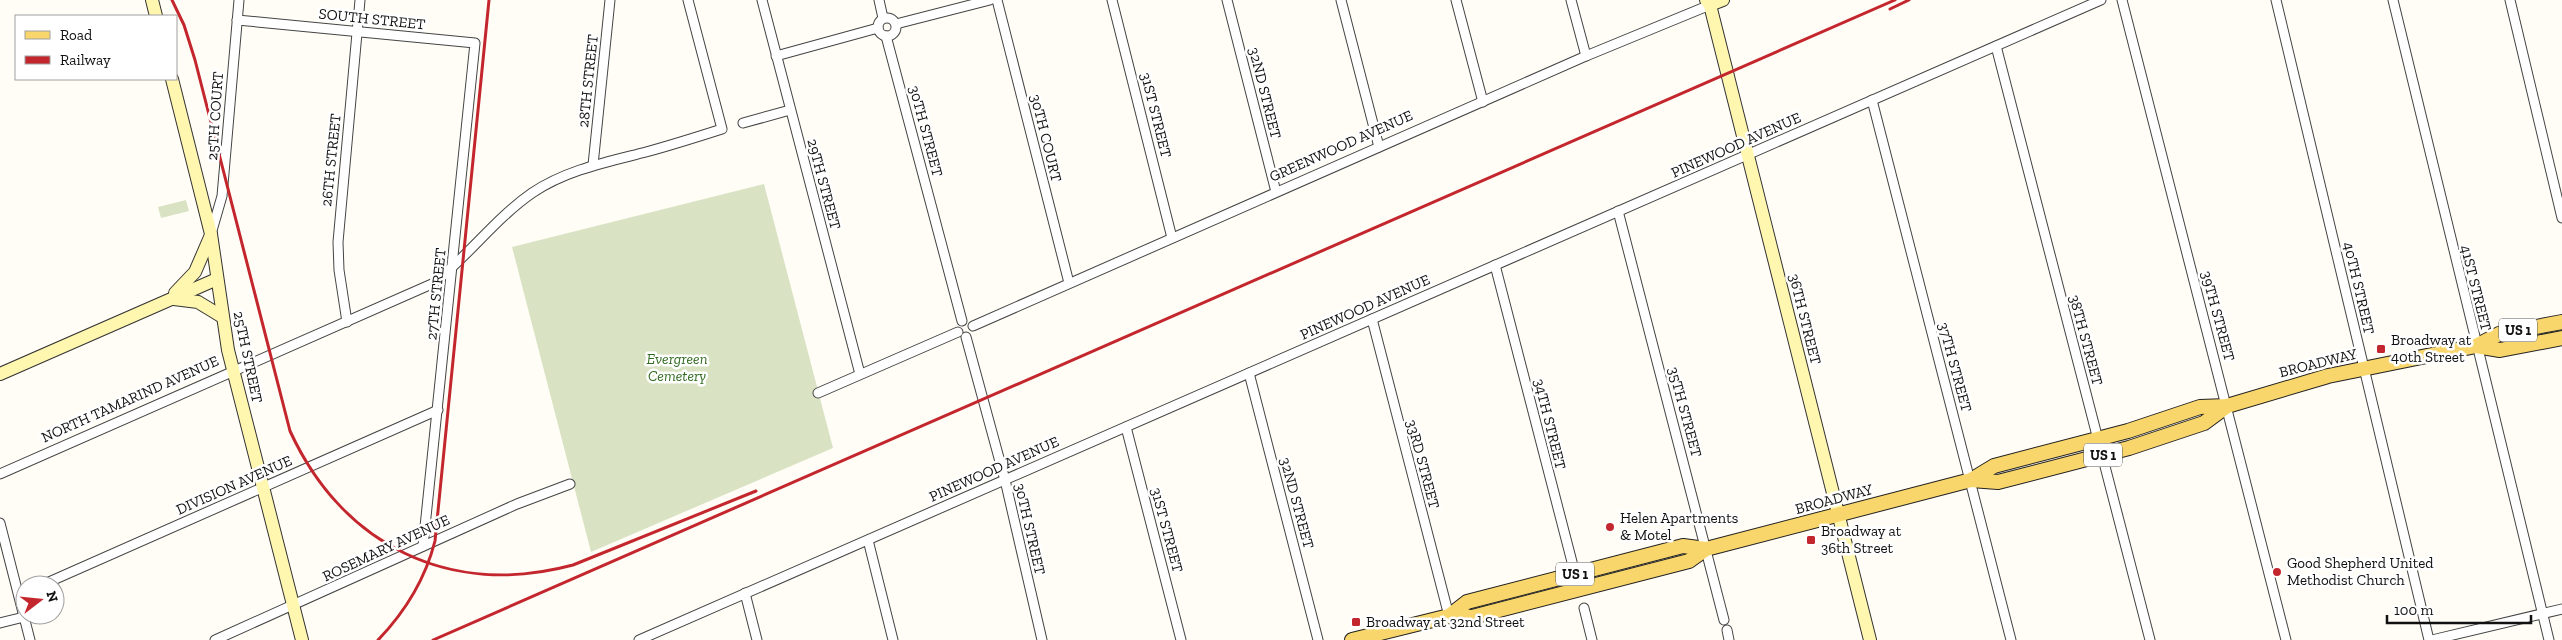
<svg xmlns="http://www.w3.org/2000/svg" width="2562" height="640" font-family="'Zilla Slab',serif">
  <style>
    .cemetery { fill: #d9e3c4 }
    .lines { fill: none; stroke-linecap: round; stroke-linejoin: round }
    .street-casing { stroke: #444; stroke-width: 11 }
    .secondary-casing { stroke: #333; stroke-width: 14 }
    .primary-casing { stroke: #222; stroke-width: 16 }
    .street { stroke: #fff; stroke-width: 9 }
    .secondary { stroke: #fff6b0; stroke-width: 12 }
    .primary { stroke: #f9d66b; stroke-width: 14 }
    .rail { stroke: #c4262e; stroke-width: 3 }
    .poi-dot { fill: #c4262e; stroke: #fff; stroke-width: 2 }
    .labels { text-anchor: middle; stroke-width: 5; stroke-linejoin: round; paint-order: stroke }
    .shield { fill: #fff; stroke: #585858; stroke-width: 1 }
    .shield-label { font-size: 14px; font-weight: bold; fill: #111 }
    .street-label { font-size: 15px; fill: #111; stroke: #fff }
    .poi-label { font-size: 15px; fill: #111; stroke: #fff; text-anchor: start }
    .park-label { font-size: 15px; font-style: italic; fill: #2f6b1f; stroke: #fff }
  </style>
  <rect width="100%" height="100%" fill="#fffdf5"/>
  <!-- cemetery -->
  <g class="cemetery">
    <polygon points="764,184 833,448 591,552 512,247"/>
    <polygon points="186,200 189,211 161,218 158,207"/>
  </g>
  <g class="lines">
    <!-- street casing -->
    <g class="street-casing">
      <g id="street">
        <polyline points="762,0 860,374"/>
        <polyline points="879,0 883,18"/>
        <polyline points="997,0 1069,283"/>
        <polyline points="1112,0 1172,238"/>
        <polyline points="1227,0 1276,192"/>
        <polyline points="1341,0 1379,147"/>
        <polyline points="1456,0 1483,102"/>
        <polyline points="1571,0 1586,56"/>
        <polyline points="2122,0 2286,640"/>
        <polyline points="2276,0 2429,640"/>
        <polyline points="2393,0 2549,640"/>
        <polyline points="2510,0 2562,218"/>
        <circle cx="887" cy="27" r="9"/>
        <polyline points="237,20 475,43 423,546"/>
        <polyline points="896,24 990,0"/>
        <polyline points="886,36 962,321"/>
        <polyline points="1996,46 2150,640"/>
        <polyline points="776,56 878,28"/>
        <polyline points="1872,100 2011,640"/>
        <polyline points="743,123 790,110"/>
        <polyline points="593,165 610,0"/>
        <polyline points="1618,211 1724,620"/>
        <polyline points="211,234 222,196 239,0"/>
        <polyline points="1495,265 1579,589"/>
        <polyline points="1372,319 1449,616"/>
        <polyline points="347,322 339,270 338,242 360,0"/>
        <polyline points="973,326 1586,56 1710,5"/>
        <polyline points="966,337 1005,480 1042,640"/>
        <polyline points="1249,373 1318,640"/>
        <polyline points="818,393 958,332"/>
        <polyline points="1126,427 1181,640"/>
        <path d="M0,474L434,283C469,255 496,218 532,193C566,170 607,162 646,152C672,145 697,137 722,129L688,0"/>
        <polyline points="0,523 30,640"/>
        <polyline points="868,540 893,640"/>
        <polyline points="42,585 438,410"/>
        <polyline points="745,593 757,640"/>
        <polyline points="1584,608 1592,640"/>
        <polyline points="0,623 24,617"/>
        <polyline points="1727,630 1729,640"/>
        <polyline points="215,640 517,504 570,484"/>
        <polyline points="639,640 2101,0"/>
        <polyline points="2432,640 2562,609"/>
      </g>
    </g>
    <!-- secondary casing -->
    <g class="secondary-casing">
      <g id="secondary">
        <polyline points="152,0 156,16"/>
        <polyline points="1706,0 1710,5 1870,640"/>
        <polyline points="1710,5 1723,0"/>
        <polyline points="172,79 211,234 228,350 302,640"/>
        <polyline points="175,293 195,272 211,235"/>
        <polyline points="174,299 198,302 221,316"/>
        <polyline points="0,374 217,279"/>
      </g>
    </g>
    <!-- primary casing -->
    <g class="primary-casing">
      <g id="primary">
        <polyline points="2476,346 2500,350 2562,338"/>
        <polyline points="1971,480 1998,482 2129,448 2204,423 2227,406"/>
        <polyline points="1449,616 1467,602 1683,546 1706,549"/>
        <polyline points="1352,640 1449,616 1472,617 1689,561 1706,549 1971,480 1994,466 2128,431 2200,407 2227,406 2328,376 2476,346 2499,334 2562,322"/>
      </g>
    </g>
    <!-- street -->
    <use href="#street" class="street"/>
    <!-- secondary -->
    <use href="#secondary" class="secondary"/>
    <!-- primary -->
    <use href="#primary" class="primary"/>
    <!-- rail -->
    <g class="rail">
      <path d="M172,0L184,25L195,60L290,431C343,546 450,598 573,565L756,491"/>
      <polyline points="1890,9 1909,0"/>
      <path d="M378,640C406,611 425,580 435,541L489,0"/>
      <polyline points="433,640 1895,0"/>
    </g>
  </g>
  <!-- markers -->
  <g class="poi-dot">
    <rect x="2376" y="344" width="10" height="10" rx="2.5"/>
    <circle cx="1610" cy="527" r="5"/>
    <rect x="1806" y="535" width="10" height="10" rx="2.5"/>
    <circle cx="2277" cy="572" r="5"/>
    <rect x="1351" y="617" width="10" height="10" rx="2.5"/>
  </g>
  <g class="labels">
    <!-- shield labels -->
    <g class="shield">
      <rect x="2499" y="318.5" width="38" height="23" rx="4"/>
      <rect x="2084" y="443.5" width="38" height="23" rx="4"/>
      <rect x="1556" y="562.5" width="38" height="23" rx="4"/>
    </g>
    <g class="shield-label">
      <text x="2518" y="335">US 1</text>
      <text x="2103" y="460">US 1</text>
      <text x="1575" y="579">US 1</text>
    </g>
    <!-- street labels -->
    <g class="street-label">
      <text transform="translate(372 19) rotate(6)" y="5">SOUTH STREET</text>
      <text transform="translate(588 81) rotate(-84)" y="5">28TH STREET</text>
      <text transform="translate(1265 93) rotate(76)" y="5">32ND STREET</text>
      <text transform="translate(1156 115) rotate(76)" y="5">31ST STREET</text>
      <text transform="translate(215 116) rotate(-86)" y="5">25TH COURT</text>
      <text transform="translate(926 131) rotate(75)" y="5">30TH STREET</text>
      <text transform="translate(1046 138) rotate(76)" y="5">30TH COURT</text>
      <text transform="translate(1736 145) rotate(-24)" y="5">PINEWOOD AVENUE</text>
      <text transform="translate(1341 146) rotate(-24)" y="5">GREENWOOD AVENUE</text>
      <text transform="translate(331 160) rotate(-84)" y="5">26TH STREET</text>
      <text transform="translate(824 184) rotate(75)" y="5">29TH STREET</text>
      <text transform="translate(2359 288) rotate(77)" y="5">40TH STREET</text>
      <text transform="translate(2476 288) rotate(76)" y="5">41ST STREET</text>
      <text transform="translate(436 294) rotate(-84)" y="5">27TH STREET</text>
      <text transform="translate(1365 307) rotate(-24)" y="5">PINEWOOD AVENUE</text>
      <text transform="translate(2218 316) rotate(75)" y="5">39TH STREET</text>
      <text transform="translate(1805 319) rotate(76)" y="5">36TH STREET</text>
      <text transform="translate(2086 340) rotate(75)" y="5">38TH STREET</text>
      <text transform="translate(248 357) rotate(78)" y="5">25TH STREET</text>
      <text transform="translate(2318 363) rotate(-14)" y="5">BROADWAY</text>
      <text transform="translate(1955 367) rotate(75)" y="5">37TH STREET</text>
      <text transform="translate(130 399) rotate(-24)" y="5">NORTH TAMARIND AVENUE</text>
      <text transform="translate(1685 412) rotate(75)" y="5">35TH STREET</text>
      <text transform="translate(1550 424) rotate(76)" y="5">34TH STREET</text>
      <text transform="translate(1423 464) rotate(75)" y="5">33RD STREET</text>
      <text transform="translate(994 469) rotate(-24)" y="5">PINEWOOD AVENUE</text>
      <text transform="translate(234 485) rotate(-24)" y="5">DIVISION AVENUE</text>
      <text transform="translate(1834 499) rotate(-15)" y="5">BROADWAY</text>
      <text transform="translate(1297 503) rotate(75)" y="5">32ND STREET</text>
      <text transform="translate(1030 529) rotate(77)" y="5">30TH STREET</text>
      <text transform="translate(1167 530) rotate(75)" y="5">31ST STREET</text>
      <text transform="translate(386 548) rotate(-25)" y="5">ROSEMARY AVENUE</text>
    </g>
    <!-- poi labels -->
    <g class="poi-label">
      <text x="2391" y="345">Broadway at<tspan x="2391" dy="17">40th Street</tspan></text>
      <text x="1620" y="523">Helen Apartments<tspan x="1620" dy="17">&amp; Motel</tspan></text>
      <text x="1821" y="536">Broadway at<tspan x="1821" dy="17">36th Street</tspan></text>
      <text x="2287" y="568">Good Shepherd United<tspan x="2287" dy="17">Methodist Church</tspan></text>
      <text x="1366" y="627">Broadway at 32nd Street</text>
    </g>
    <!-- park labels -->
    <g class="park-label">
      <text x="677" y="364">Evergreen<tspan x="677" dy="17">Cemetery</tspan></text>
    </g>
  </g>
  <!-- legend -->
  <rect x="15" y="15" width="162" height="65" fill="#ffffff" stroke="#a0a0a0"/>
  <rect x="25" y="31" width="25" height="8" fill="#f9d66b" stroke="#a0a0a0"/>
  <text x="60" y="40" font-size="15" fill="#111111">Road</text>
  <rect x="25" y="56" width="25" height="8" fill="#c4262e" stroke="#a0a0a0"/>
  <text x="60" y="65" font-size="15" fill="#111111">Railway</text>
  <!-- north arrow -->
  <g transform="translate(40 600) rotate(74)"><circle r="24" fill="#ffffff" stroke="#a0a0a0"/>
  <path d="M0-4L9 19L0 12L-9 19Z" fill="#c4262e"/>
  <text y="-8" font-size="14" font-weight="bold" text-anchor="middle" fill="#111111">N</text>
  </g>
  <!-- scale -->
  <path d="M2387 615v8h144v-8" fill="none" stroke="#111111" stroke-width="2.5"/>
  <text x="2394" y="615" font-size="15" fill="#111111" stroke="#ffffff" stroke-width="4" paint-order="stroke">100 m</text>
</svg>
